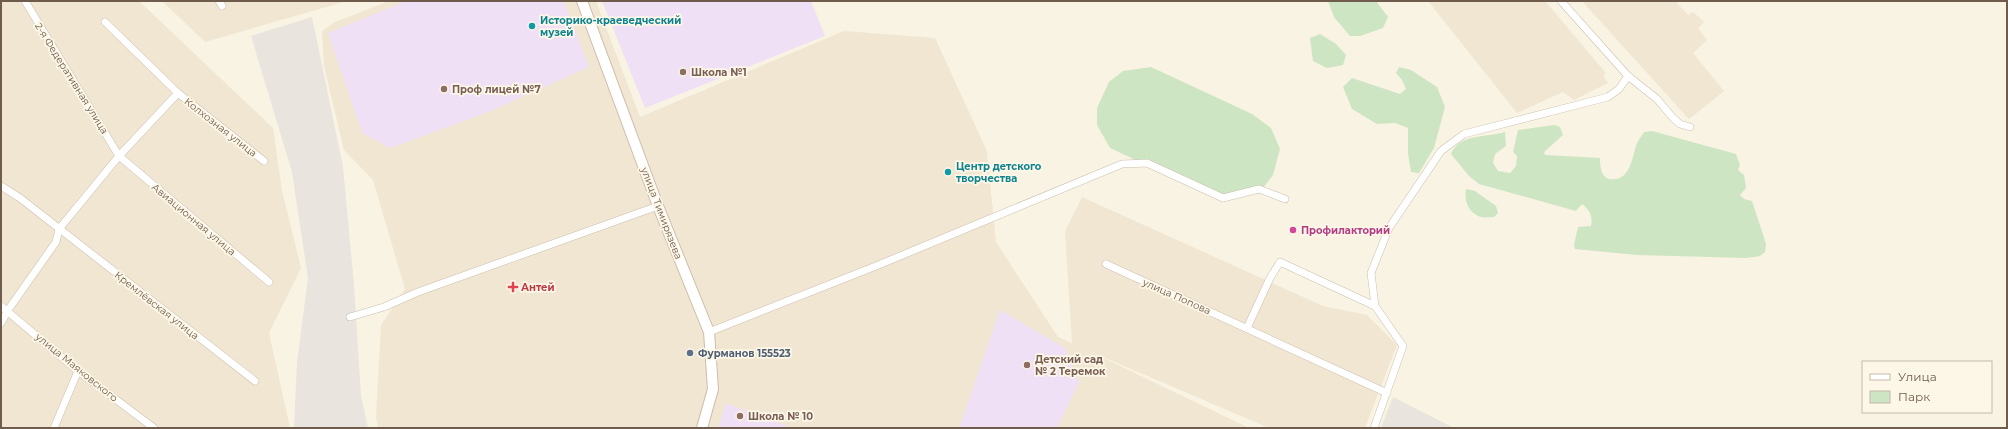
<svg xmlns="http://www.w3.org/2000/svg" width="2008" height="429" font-family="Montserrat,sans-serif">
  <style>
    .residential { fill: #f0e6d2 }
    .industrial { fill: #e9e4dd }
    .education { fill: #f0e0f5 }
    .green { fill: #cde5c3 }
    .lines { fill: none; stroke-linecap: round; stroke-linejoin: round }
    .street-casing { stroke: #ccbeae; stroke-width: 8 }
    .secondary-casing { stroke: #cebeab; stroke-width: 12 }
    .street { stroke: #fff; stroke-width: 7 }
    .secondary { stroke: #fff; stroke-width: 10 }
    .culture-dot { fill: #0f9aa8; stroke: #fdf7e8; stroke-width: 1.5 }
    .education-dot { fill: #8d6e63; stroke: #fdf7e8; stroke-width: 1.5 }
    .hotel-dot { fill: #d1479c; stroke: #fdf7e8; stroke-width: 1.5 }
    .health-dot { fill: #e0444e; stroke: #fdf7e8; stroke-width: 1.5 }
    .service-dot { fill: #5c6f8a; stroke: #fdf7e8; stroke-width: 1.5 }
    .labels { text-anchor: middle; stroke-width: 3.5; stroke-linejoin: round; paint-order: stroke }
    .culture-label { font-size: 10px; font-weight: bold; fill: #0d838f; stroke: #fdf7e8; text-anchor: start }
    .education-label { font-size: 10px; font-weight: bold; fill: #785e54; stroke: #fdf7e8; text-anchor: start }
    .street-label { font-size: 10px; fill: #6f5c4c; stroke: #fdf7e8 }
    .hotel-label { font-size: 10px; font-weight: bold; fill: #b23c85; stroke: #fdf7e8; text-anchor: start }
    .health-label { font-size: 10px; font-weight: bold; fill: #be3a42; stroke: #fdf7e8; text-anchor: start }
    .service-label { font-size: 10px; font-weight: bold; fill: #4e5e75; stroke: #fdf7e8; text-anchor: start }
  </style>
  <rect width="100%" height="100%" fill="#f9f3e3"/>
  <!-- residential -->
  <g class="residential">
    <polygon points="1,1 139,1 273,128 282,191 301,268 269,333 290,428 1,428"/>
    <polygon points="162,1 347,1 205,42"/>
    <polygon points="389,1 596,1 640,117 844,31 935,38 987,151 996,242 1058,337 1072,343 1065,231 1082,197 1323,306 1367,315 1397,345 1365,428 1269,428 1089,351 1249,428 378,428 376,417 381,325 405,289 373,180 344,150 324,66 322,31 335,22"/>
    <polygon points="1428,1 1545,1 1606,73 1603,76 1608,83 1574,100 1563,92 1517,113"/>
    <polygon points="1582,1 1675,1 1688,15 1693,12 1704,22 1698,28 1707,40 1693,53 1724,91 1689,119"/>
  </g>
  <!-- industrial -->
  <g class="industrial">
    <polygon points="312,17 343,167 354,285 361,396 368,428 294,428 297,363 308,278 292,172 251,36"/>
    <polygon points="1393,397 1454,428 1381,428"/>
  </g>
  <!-- education -->
  <g class="education">
    <polygon points="406,1 564,1 589,67 491,111 390,148 362,133 328,33"/>
    <polygon points="602,1 811,1 825,36 645,108"/>
    <polygon points="1000,310 1065,348 1079,382 1057,428 959,428"/>
    <polygon points="726,403 792,428 718,428"/>
  </g>
  <!-- green -->
  <g class="green">
    <polygon points="1328,1 1376,1 1388,17 1383,28 1360,36 1350,36 1334,17"/>
    <polygon points="1320,34 1336,44 1346,55 1343,65 1327,68 1313,61 1310,38"/>
    <polygon points="1151,67 1252,114 1271,128 1280,149 1273,175 1260,192 1224,201 1110,148 1097,125 1097,108 1109,82 1123,71"/>
    <polygon points="1399,67 1411,70 1437,87 1445,107 1434,148 1419,173 1411,172 1408,153 1408,128 1395,123 1377,124 1352,109 1343,87 1352,78 1400,94 1406,89 1402,80 1396,73"/>
    <path d="M1554,125L1560,127L1563,135L1544,152L1545,155L1600,158C1600,166 1601,178 1610,179C1631,182 1632,156 1637,143C1639,139 1642,136 1644,132L1652,131L1736,154L1740,165L1738,170L1744,175L1746,188L1740,195L1744,199L1752,201L1766,244L1765,252L1760,256L1747,258L1637,255L1575,249L1574,245L1578,227L1591,226C1593,217 1590,210 1582,204L1576,211L1479,184L1469,176L1451,154C1460,133 1486,138 1505,132L1506,146L1495,154L1493,163L1498,171L1510,173L1516,166L1517,156L1513,152L1518,130Z"/>
    <path d="M1466,189L1475,191L1496,206L1498,213L1494,217C1490,217 1484,218 1481,217C1468,213 1464,200 1466,189Z"/>
  </g>
  <g class="lines">
    <!-- street casing -->
    <g class="street-casing">
      <g id="street">
        <polyline points="25,1 119,156 269,282"/>
        <polyline points="219,1 222,6"/>
        <polyline points="1561,1 1628,76 1657,99 1673,118 1680,124 1690,127"/>
        <polyline points="105,22 178,93 264,161"/>
        <polyline points="1,186 20,198 255,381"/>
        <polyline points="1106,264 1387,393"/>
        <polyline points="1,306 78,371 154,428"/>
        <polyline points="350,317 384,307 418,292 658,206"/>
        <polyline points="1,323 8,310 56,242 59,229 119,156 178,93"/>
        <polyline points="1247,328 1270,278 1280,262 1375,306"/>
        <polyline points="709,332 876,266 1122,164 1147,163 1223,198 1259,189 1285,199"/>
        <polyline points="54,428 78,371"/>
        <polyline points="1374,428 1403,346 1375,306 1371,273 1389,228 1441,151 1464,134 1608,97 1619,89 1628,76"/>
      </g>
    </g>
    <!-- secondary casing -->
    <g class="secondary-casing">
      <polyline id="secondary" points="582,1 658,206 709,332 713,389 702,428"/>
    </g>
    <!-- street -->
    <use href="#street" class="street"/>
    <!-- secondary -->
    <use href="#secondary" class="secondary"/>
  </g>
  <!-- markers -->
  <g class="culture-dot">
    <circle cx="532" cy="26" r="4"/>
    <circle cx="948" cy="172" r="4"/>
  </g>
  <g class="education-dot">
    <circle cx="683" cy="72" r="4"/>
    <circle cx="444" cy="89" r="4"/>
    <circle cx="1027" cy="365" r="4"/>
    <circle cx="740" cy="416" r="4"/>
  </g>
  <circle class="hotel-dot" cx="1293" cy="230" r="4"/>
  <path class="health-dot" d="M511 281h4v4h4v4h-4v4h-4v-4h-4v-4h4z"/>
  <circle class="service-dot" cx="690" cy="353" r="4"/>
  <g class="labels">
    <!-- culture labels -->
    <g class="culture-label">
      <text x="540" y="24">Историко-краеведческий<tspan x="540" dy="12">музей</tspan></text>
      <text x="956" y="170">Центр детского<tspan x="956" dy="12">творчества</tspan></text>
    </g>
    <!-- education labels -->
    <g class="education-label">
      <text x="691" y="76">Школа №1</text>
      <text x="452" y="93">Проф лицей №7</text>
      <text x="1035" y="363">Детский сад<tspan x="1035" dy="12">№ 2 Теремок</tspan></text>
      <text x="748" y="420">Школа № 10</text>
    </g>
    <!-- street labels -->
    <g class="street-label">
      <text transform="translate(72 78) rotate(58)" y="4">2-я Федеративная улица</text>
      <text transform="translate(221 127) rotate(38)" y="4">Колхозная улица</text>
      <text transform="translate(662 213) rotate(69)" y="4">улица Тимирязева</text>
      <text transform="translate(194 219) rotate(40)" y="4">Авиационная улица</text>
      <text transform="translate(1177 296) rotate(24)" y="4">улица Попова</text>
      <text transform="translate(157 305) rotate(38)" y="4">Кремлёвская улица</text>
      <text transform="translate(77 367) rotate(39)" y="4">улица Маяковского</text>
    </g>
    <!-- hotel labels -->
    <g class="hotel-label">
      <text x="1301" y="234">Профилакторий</text>
    </g>
    <!-- health labels -->
    <g class="health-label">
      <text x="521" y="291">Антей</text>
    </g>
    <!-- service labels -->
    <g class="service-label">
      <text x="698" y="357">Фурманов 155523</text>
    </g>
  </g>
  <!-- border -->
  <rect width="2008" height="429" fill="none" stroke="#6f5c4c" stroke-width="4"/>
  <!-- legend -->
  <rect x="1862" y="361" width="130" height="52" fill="#fdf7e8" stroke="#c4b9aa"/>
  <rect x="1870" y="374" width="20" height="6" fill="#ffffff" stroke="#c4b9aa"/>
  <text x="1898" y="381" font-size="12" fill="#6f5c4c">Улица</text>
  <rect x="1870" y="391" width="20" height="12" fill="#cde5c3" stroke="#c4b9aa"/>
  <text x="1898" y="401" font-size="12" fill="#6f5c4c">Парк</text>
</svg>
